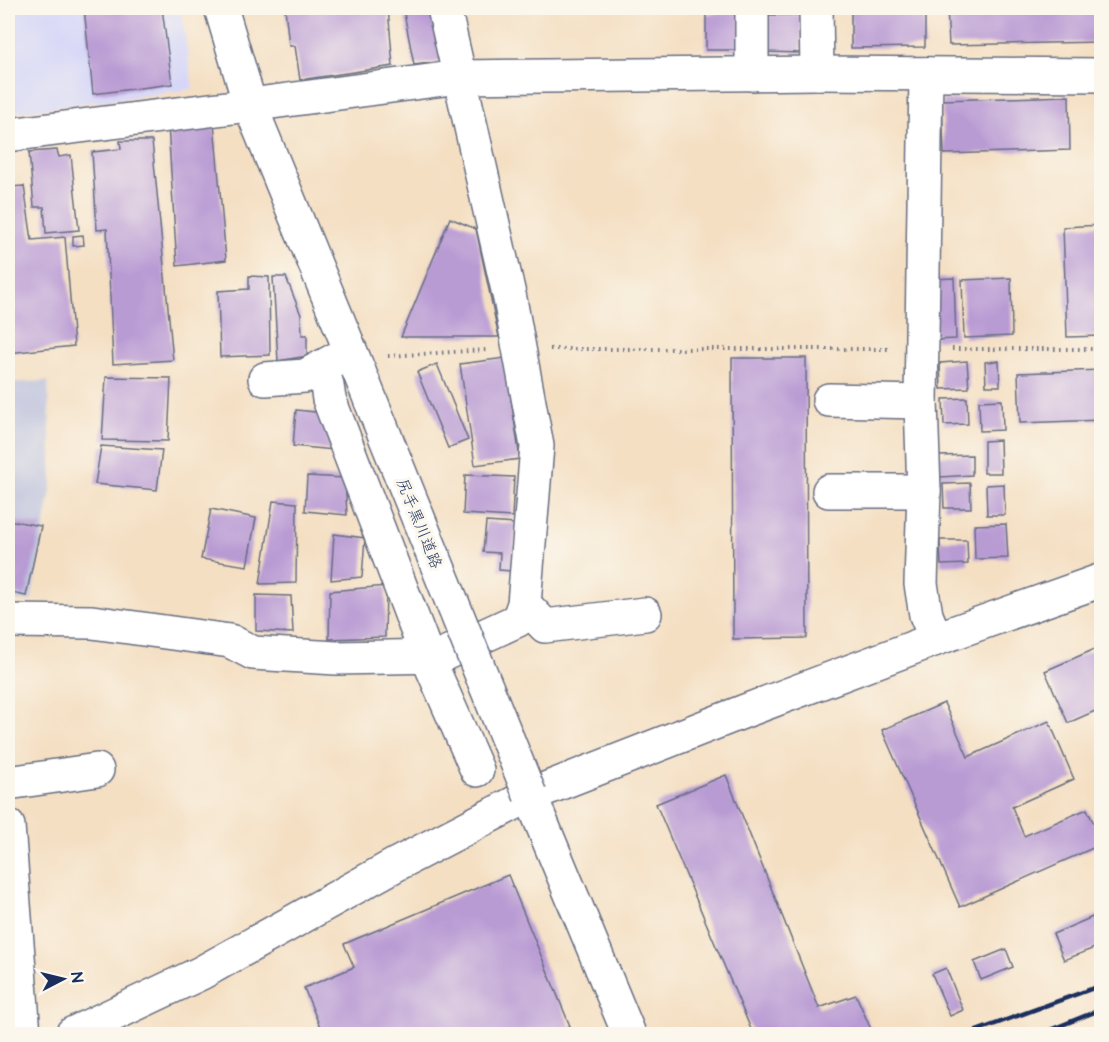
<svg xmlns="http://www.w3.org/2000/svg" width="1109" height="1042" font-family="'Architects Daughter','Klee One',sans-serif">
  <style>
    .built { fill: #d6d7f8 }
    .industrial { fill: #bec2dd }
    .building { fill: #b99bd4 }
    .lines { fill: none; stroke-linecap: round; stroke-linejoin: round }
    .minor-casing { stroke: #676d81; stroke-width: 36 }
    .major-casing { stroke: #676d81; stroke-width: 36 }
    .path { stroke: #676d81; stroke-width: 4; stroke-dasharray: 1.5 4.5; stroke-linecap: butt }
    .minor { stroke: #fff; stroke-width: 33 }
    .major { stroke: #fff; stroke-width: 33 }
    .rail { stroke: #1b2f5e; stroke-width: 4.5 }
    .major-bridge-casing { stroke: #676d81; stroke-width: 36; stroke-linecap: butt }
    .major-bridge { stroke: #fff; stroke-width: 33 }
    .labels { text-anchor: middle; stroke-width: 6; stroke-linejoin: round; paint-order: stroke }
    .street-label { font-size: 16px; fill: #1b2f5e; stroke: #fbf7ec }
  </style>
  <rect width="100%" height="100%" fill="#fbf7ec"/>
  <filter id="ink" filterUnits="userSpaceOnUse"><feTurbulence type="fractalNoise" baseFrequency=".0167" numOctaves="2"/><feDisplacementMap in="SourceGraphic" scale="12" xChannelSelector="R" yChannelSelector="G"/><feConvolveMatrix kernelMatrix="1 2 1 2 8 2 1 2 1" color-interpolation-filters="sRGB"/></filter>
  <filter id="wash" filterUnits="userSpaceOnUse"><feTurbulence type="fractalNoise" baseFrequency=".008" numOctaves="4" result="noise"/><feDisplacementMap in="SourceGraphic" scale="24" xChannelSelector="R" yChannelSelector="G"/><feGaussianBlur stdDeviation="1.35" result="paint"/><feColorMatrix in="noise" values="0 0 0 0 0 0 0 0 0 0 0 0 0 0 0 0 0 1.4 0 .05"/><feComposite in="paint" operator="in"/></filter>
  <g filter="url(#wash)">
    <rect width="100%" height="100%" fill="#f4dfc3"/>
    <!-- built -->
    <polygon class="built" points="8,8 181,8 193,89 8,113"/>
    <!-- industrial -->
    <polygon class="industrial" points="48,381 52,484 31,601 8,601 8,383"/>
    <g id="blocks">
      <!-- building -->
      <g class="building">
        <polygon points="84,8 162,8 172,84 93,94"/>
        <polygon points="285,8 388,8 393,66 300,80 295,46 289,46"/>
        <polygon points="403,8 432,8 445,61 414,65"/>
        <polygon points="851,8 925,8 925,47 851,48"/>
        <polygon points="947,8 1102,8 1102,42 949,45"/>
        <polygon points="740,11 742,50 706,50 706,14"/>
        <polygon points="768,15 802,15 801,53 766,52"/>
        <polygon points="1069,96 1070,150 944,154 942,100"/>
        <polygon points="214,123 226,260 177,266 168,125"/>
        <polygon points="120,141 152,141 173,360 113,364 107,229 97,230 92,152 121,149"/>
        <polygon points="57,150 59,157 71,155 79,230 46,233 44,207 34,207 29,152"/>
        <polygon points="24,186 32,240 65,237 74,346 8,353 8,187"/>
        <polygon points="450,218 476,229 499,337 401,337"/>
        <polygon points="1102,225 1102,336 1067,337 1063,227"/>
        <polygon points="83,235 84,245 73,246 73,236"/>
        <polygon points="249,276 269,277 270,355 220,357 218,291 249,289"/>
        <polygon points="273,277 286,277 301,315 302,335 307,335 307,356 278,361"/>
        <polygon points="954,278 956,339 935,340 933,279"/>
        <polygon points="1011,278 1012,336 964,338 962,280"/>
        <polygon points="505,358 520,459 475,465 460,364"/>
        <polygon points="732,358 806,358 807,638 733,639"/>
        <polygon points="967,361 969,388 941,389 940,363"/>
        <polygon points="999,361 1000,386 986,386 985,362"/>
        <polygon points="437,364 468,440 448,448 417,372"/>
        <polygon points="1102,370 1102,420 1020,423 1018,373"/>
        <polygon points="106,377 171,378 168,441 102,440"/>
        <polygon points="967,398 968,424 944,425 943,399"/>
        <polygon points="1002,400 1003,430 980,431 979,401"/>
        <polygon points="296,410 325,413 334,450 293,446"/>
        <polygon points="1000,440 1001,473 984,473 984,441"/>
        <polygon points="101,446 162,450 157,490 95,484"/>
        <polygon points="972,455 972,475 940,477 939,456"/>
        <polygon points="465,475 514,477 512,517 463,514"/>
        <polygon points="307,476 345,478 347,515 305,511"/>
        <polygon points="970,483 971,508 944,508 943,484"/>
        <polygon points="1004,484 1005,515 987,515 986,485"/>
        <polygon points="273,501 297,503 296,583 260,584"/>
        <polygon points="211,509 256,518 247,566 201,559"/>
        <polygon points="8,520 41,526 26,596 8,592"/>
        <polygon points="486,522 516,524 512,571 499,570 500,553 483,552"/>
        <polygon points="1006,524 1008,558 975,559 974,525"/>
        <polygon points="334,534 365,538 362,577 331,580"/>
        <polygon points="940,540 967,540 968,564 941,565"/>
        <polygon points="386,586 385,637 329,639 330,591"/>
        <polygon points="256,595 291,596 293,633 256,631"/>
        <polygon points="1102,646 1102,708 1068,723 1045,671"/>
        <polygon points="944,703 968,757 1049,721 1074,779 1012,807 1024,836 1087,809 1102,841 1102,844 960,907 882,730"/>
        <polygon points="726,775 819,1008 856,995 873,1034 753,1034 656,804"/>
        <polygon points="508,875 570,1026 549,1034 323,1034 304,988 354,967 344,944"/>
        <polygon points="1102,913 1102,945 1064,960 1053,934"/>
        <polygon points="1006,949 1013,967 981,980 974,962"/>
        <polygon points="946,968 963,1010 950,1016 932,974"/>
      </g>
    </g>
  </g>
  <g filter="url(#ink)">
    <use href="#blocks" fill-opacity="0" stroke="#676d81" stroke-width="1.5"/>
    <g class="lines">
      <!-- minor casing -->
      <g class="minor-casing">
        <g id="minor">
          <polyline points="752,8 752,74"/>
          <polyline points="816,8 817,73"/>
          <polyline points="926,74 921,402 924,491 921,584 926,615 936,639"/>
          <polyline points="8,135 250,105 459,77 817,73 1102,75"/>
          <polyline points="324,366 329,399 427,656 477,770"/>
          <polyline points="265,379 305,376 342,356"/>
          <polyline points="829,400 921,402"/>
          <polyline points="829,491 924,491"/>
          <polyline points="524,604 545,626 645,614"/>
          <polyline points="8,621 92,622 230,641 253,653 336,658 440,656 518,620 524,604 537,446 510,299 444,8"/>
          <polyline points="8,783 97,770"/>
          <polyline points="8,826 24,1034"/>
          <polyline points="72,1034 201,973 395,865 530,795 745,711 936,639 1102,580"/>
        </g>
      </g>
      <!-- major casing -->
      <g class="major-casing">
        <g id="major">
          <polyline points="221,8 250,105 358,369"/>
          <polyline points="530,795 629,1034"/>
        </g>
      </g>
      <!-- path -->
      <g class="path">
        <polyline points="550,349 891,349"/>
        <polyline points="952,349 1102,349"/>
        <polyline points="388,356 486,350"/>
      </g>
      <!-- minor -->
      <use href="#minor" class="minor"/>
      <!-- major -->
      <use href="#major" class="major"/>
      <!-- rail -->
      <g class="rail">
        <polyline points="968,1034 1102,985"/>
        <polyline points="1040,1034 1102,1009"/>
      </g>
      <!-- major-bridge casing -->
      <g class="major-bridge-casing">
        <polyline id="major-bridge" points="358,369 530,795"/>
      </g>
      <!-- major-bridge -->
      <use href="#major-bridge" class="major-bridge"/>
    </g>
  </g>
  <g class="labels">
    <!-- street labels -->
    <g class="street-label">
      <text transform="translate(420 523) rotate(68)" y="6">尻手黒川道路</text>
    </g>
  </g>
  <!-- margin -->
  <rect width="1109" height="1042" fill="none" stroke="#fbf7ec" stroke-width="30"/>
  <!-- north arrow -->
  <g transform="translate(63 979) rotate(83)" stroke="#fbf7ec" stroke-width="4.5" paint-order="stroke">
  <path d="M0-4.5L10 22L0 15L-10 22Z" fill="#1b2f5e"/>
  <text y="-9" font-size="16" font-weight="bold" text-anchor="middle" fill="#1b2f5e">N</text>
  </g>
</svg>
